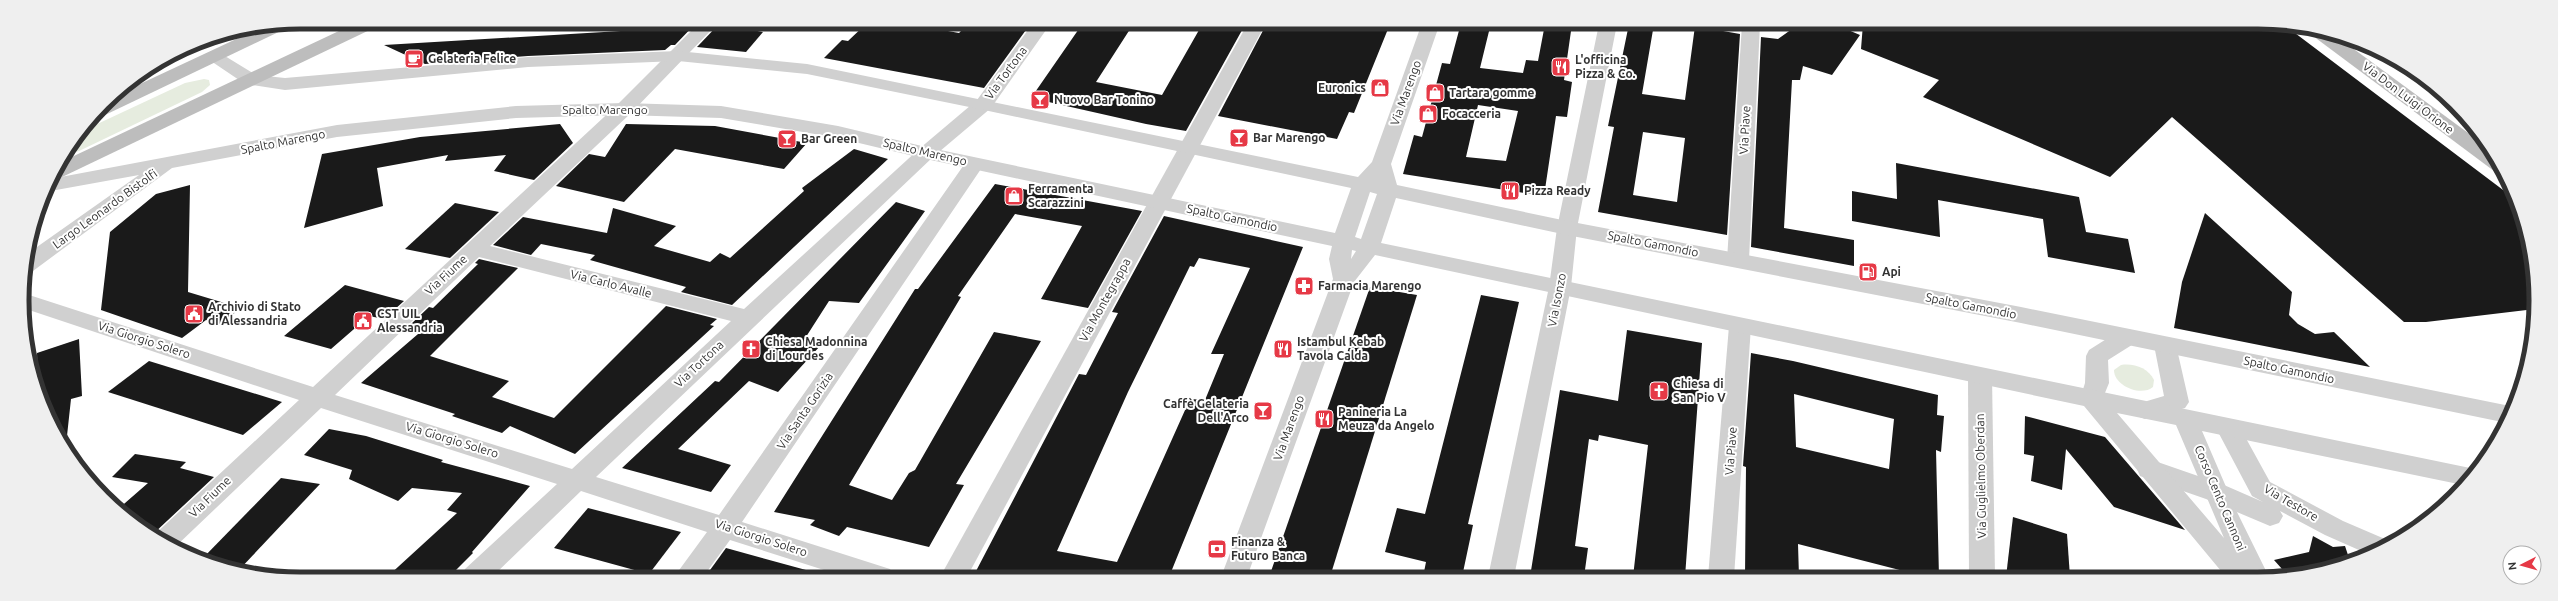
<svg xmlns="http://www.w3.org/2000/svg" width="2558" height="601" font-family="Ubuntu,sans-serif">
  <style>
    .green { fill: #e6ecdf }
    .building { fill: #1a1a1a; fill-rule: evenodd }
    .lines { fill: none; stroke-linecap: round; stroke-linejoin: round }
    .minor { fill: #d0d0d0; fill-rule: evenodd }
    .tertiary { fill: #d0d0d0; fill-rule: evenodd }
    .secondary { fill: #bdbdbd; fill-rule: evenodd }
    .labels { text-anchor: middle; stroke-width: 4; stroke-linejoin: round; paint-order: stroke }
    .poi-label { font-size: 12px; font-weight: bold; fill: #333; stroke: #fff; text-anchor: start }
    .street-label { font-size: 12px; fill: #333; stroke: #fff }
    .rim { fill: none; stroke: #333; stroke-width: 5 }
  </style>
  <rect width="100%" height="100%" fill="#fff"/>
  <!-- green -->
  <g class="green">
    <polygon points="204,79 209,80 210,85 202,92 79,151 64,155 78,133 185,83"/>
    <path d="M2121,365C2134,363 2148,368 2154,380L2153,387C2141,397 2114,386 2114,370Z"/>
  </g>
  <!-- building -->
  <g class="building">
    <polygon points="662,22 697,22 675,45 671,45 665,50 528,56 425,64 384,45 654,29"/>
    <polygon points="867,23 904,23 959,33 969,23 1031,23 984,88 824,58 842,40 848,41"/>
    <polygon points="1083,23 1134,23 1096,82 1162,95 1203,23 1246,23 1186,131 1146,124 1031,98"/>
    <polygon points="1267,23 1351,23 1388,29 1354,113 1349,112 1337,139 1218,116"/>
    <path d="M1461,23H1491L1480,68L1523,73L1526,60L1538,61L1545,24H1572L1564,80L1572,82L1567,117L1556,116L1544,196L1403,174L1414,135L1422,137L1442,63L1450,64ZM1478,105L1518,111L1506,161L1466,157Z"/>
    <polygon points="719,24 763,32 746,52 697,47"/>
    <path d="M1629,24H1654L1642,94L1685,100L1695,26L1740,34L1727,235L1598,212L1614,127L1608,126ZM1643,132L1685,138L1677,202L1633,195Z"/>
    <polygon points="1799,24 1834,24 1860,35 1832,75 1803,66 1800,80 1792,80 1784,228 1854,240 1854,266 1751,247 1761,37 1778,39"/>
    <polygon points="1863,24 2283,24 2515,199 2527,229 2535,283 2535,309 2426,322 2404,322 2172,117 2110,177 1923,97 1939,80 1861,49"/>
    <polygon points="560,124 573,143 534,180 494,171 506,155 445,161 448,155 377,168 383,206 304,228 322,154 420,137"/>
    <polygon points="626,124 715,126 807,143 784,169 675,149 624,202 556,186 589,154 605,157"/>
    <polygon points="854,149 888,159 732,305 681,292 686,287 590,260 595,255 541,244 531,255 493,245 523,217 607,233 613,208 676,226 654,246 710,262 720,253 730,258 804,191 802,188"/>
    <polygon points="1896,163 2079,197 2086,232 2128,239 2135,273 2048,257 2043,219 1938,200 1940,237 1852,221 1852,191 1897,199"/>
    <polygon points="995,184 1142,211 1088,308 1041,299 1082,226 1015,214 958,296 961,297 849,485 892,500 909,473 915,470 994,332 1041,341 956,484 964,485 929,547 847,527 839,536 810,525 815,520 774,512 915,289 918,289"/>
    <polygon points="190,185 188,292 241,308 220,324 206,320 182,338 101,310 110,232 156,194"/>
    <polygon points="896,202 925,211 859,303 829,301 804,340 820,346 778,392 749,381 678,449 731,465 711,492 622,468 715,381 719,382"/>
    <polygon points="455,203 499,212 450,258 405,249"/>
    <polygon points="2205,213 2292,292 2289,315 2298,324 2315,334 2334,332 2370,367 2174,328 2182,282"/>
    <path d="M1164,216L1303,247L1169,577H991L975,573L1079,374L1086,375L1118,313L1112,312ZM1199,258L1250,268L1211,354H1224L1205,400L1190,399L1117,562L1057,551L1128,392L1190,266L1194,267Z"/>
    <polygon points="479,259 518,268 430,356 509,381 492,397 554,418 666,306 717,319 710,325 714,326 575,454 510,426 502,433 452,416 455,414 361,383 425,328 410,325 429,307 433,308 478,264 475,263"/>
    <polygon points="345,285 404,301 384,319 369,316 331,349 284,336"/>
    <polygon points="1370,287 1417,295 1330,577 1269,577"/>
    <polygon points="1481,295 1519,302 1468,524 1473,525 1462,577 1423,577 1426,562 1385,552 1397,508 1425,514"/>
    <polygon points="1627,330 1702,343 1685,577 1633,577 1648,445 1599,435 1598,441 1589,439 1575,546 1588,548 1584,577 1530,577 1560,390 1618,401"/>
    <polygon points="79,339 82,396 71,399 66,445 38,392 37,353"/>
    <path d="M1751,353L1793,361L1938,395L1937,415L1944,416L1941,452L1936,450L1939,577H1927L1798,544L1799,577H1745L1746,467L1743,466ZM1794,394L1894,419L1889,469L1796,447Z"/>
    <polygon points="149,361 282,402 243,435 108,392"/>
    <polygon points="2025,416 2105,437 2185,530 2114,507 2066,449 2062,490 2031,481 2034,456 2024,454"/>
    <polygon points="329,429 366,436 443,460 441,462 530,486 472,552 473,553 449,577 387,577 457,513 447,510 462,493 412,488 398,501 349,479 352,470 304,455"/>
    <polygon points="135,454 186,462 180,468 214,477 152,535 117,510 148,483 112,477"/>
    <polygon points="281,478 320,484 238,571 201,560"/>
    <polygon points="588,508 681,532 649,574 554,548"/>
    <polygon points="2013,517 2067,534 2070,577 2006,577"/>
    <polygon points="2313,536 2333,547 2345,546 2348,555 2354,558 2289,577 2274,560 2309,552"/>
    <polygon points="726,548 806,570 805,577 705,577"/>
  </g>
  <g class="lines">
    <!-- minor -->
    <g class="minor">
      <path d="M700,22L718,23L631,113L490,246L744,309L919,149L977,100L1033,23H1051L991,108L933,157L596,477L719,515L968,159H982L985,163L742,522L890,569L894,577H846L730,540L703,577H674L707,532L581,491L492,577H461L465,569L557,484L321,408L174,548L153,536L299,400L23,308V293L313,387L617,105ZM479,257L731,321L572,469L335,395Z"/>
      <polygon points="1248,23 1266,23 967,577 940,577"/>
      <polygon points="1599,24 1617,24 1577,228 1571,287 1514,577 1488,577 1549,287 1557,228"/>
      <polygon points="1742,24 1760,24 1749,260 1746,265 1738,267 1730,265 1727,260"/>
      <polygon points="1740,318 1748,320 1751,326 1734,577 1708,577 1729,326 1732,320"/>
      <polygon points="2127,329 2135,331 2138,337 2135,343 2108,360 2109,383 2100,405 2092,408 2084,405 2080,399 2085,383 2086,356 2089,350 2119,331"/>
      <polygon points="2165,337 2173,339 2176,345 2189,402 2185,408 2145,419 2137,416 2133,410 2137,404 2164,396 2154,345 2157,339"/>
      <polygon points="1980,368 1988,370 1992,376 1995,577 1969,577 1968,376 1972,370"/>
      <polygon points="2228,419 2237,422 2270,482 2343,521 2392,542 2380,550 2368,554 2325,535 2280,511 2283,516 2279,523 2270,526 2206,499 2140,476 2137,469 2140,462 2149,459 2224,485 2263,502 2252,496 2216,428 2219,422"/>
    </g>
    <!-- tertiary -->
    <path class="tertiary" d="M1422,23H1440L1391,164L1397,185L1567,221L2021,307L2510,406L2512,407L2507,423L2021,323L1567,235L1396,198L1381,243L2475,469L2463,485L2202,431L2236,510L2269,577H2226L2084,406L1375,255L1354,282L1247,577H1221L1333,279L1329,259L1332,246L926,159L838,138L721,118L624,115L516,118L337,137L172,168L33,271L24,273L27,254L139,175L45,192L50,179L337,125L516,106L624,103L721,106L838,126L926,147L1335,233L1351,188L984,110L807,74L678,61L528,67L285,90L245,84L205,57L208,53H220L256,75L285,78L528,57L678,51L807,64L1358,177L1372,162ZM1370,192L1377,194L1361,239L1355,237ZM1352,250L1356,251L1351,259ZM2117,413L2176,425L2224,538Z"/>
    <!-- secondary -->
    <g class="secondary">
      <polygon points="358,22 381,22 378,26 60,178 50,179 59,163"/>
      <polygon points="289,23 287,28 105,115 94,116 110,98 264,26"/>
      <polygon points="2307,28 2332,33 2490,149 2504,172 2494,171 2309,33"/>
    </g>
  </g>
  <!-- icons -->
  <defs>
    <g id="cafe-square" transform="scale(1)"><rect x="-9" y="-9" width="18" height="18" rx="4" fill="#e63946" stroke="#fff"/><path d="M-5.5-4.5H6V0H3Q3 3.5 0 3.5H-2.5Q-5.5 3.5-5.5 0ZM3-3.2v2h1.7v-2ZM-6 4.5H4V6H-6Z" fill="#fff"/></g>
    <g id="restaurant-square" transform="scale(1)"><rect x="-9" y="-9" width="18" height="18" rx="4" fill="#e63946" stroke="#fff"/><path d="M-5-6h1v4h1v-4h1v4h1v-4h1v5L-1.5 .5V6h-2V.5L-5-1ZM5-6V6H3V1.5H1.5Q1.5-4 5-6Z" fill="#fff"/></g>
    <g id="shop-square" transform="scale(1)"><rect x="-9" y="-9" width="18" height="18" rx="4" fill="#e63946" stroke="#fff"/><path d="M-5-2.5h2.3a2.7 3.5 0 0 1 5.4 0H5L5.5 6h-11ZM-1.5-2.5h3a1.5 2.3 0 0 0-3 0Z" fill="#fff"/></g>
    <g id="bar-square" transform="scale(1)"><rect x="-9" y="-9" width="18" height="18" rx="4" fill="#e63946" stroke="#fff"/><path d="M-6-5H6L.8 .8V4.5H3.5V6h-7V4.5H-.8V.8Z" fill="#fff"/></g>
    <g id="fuel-square" transform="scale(1)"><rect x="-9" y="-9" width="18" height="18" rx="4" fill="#e63946" stroke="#fff"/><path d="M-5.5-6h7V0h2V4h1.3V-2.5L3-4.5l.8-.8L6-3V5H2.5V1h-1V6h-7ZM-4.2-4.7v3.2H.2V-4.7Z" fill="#fff"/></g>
    <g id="pharmacy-square" transform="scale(1)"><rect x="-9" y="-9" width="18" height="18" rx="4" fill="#e63946" stroke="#fff"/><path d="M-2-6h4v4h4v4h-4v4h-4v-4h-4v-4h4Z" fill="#fff"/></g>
    <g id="civic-square" transform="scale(1)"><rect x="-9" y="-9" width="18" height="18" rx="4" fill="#e63946" stroke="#fff"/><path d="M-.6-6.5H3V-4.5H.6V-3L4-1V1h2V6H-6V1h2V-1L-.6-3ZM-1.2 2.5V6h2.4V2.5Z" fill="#fff"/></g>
    <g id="church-square" transform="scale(1)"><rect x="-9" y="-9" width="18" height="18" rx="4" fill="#e63946" stroke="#fff"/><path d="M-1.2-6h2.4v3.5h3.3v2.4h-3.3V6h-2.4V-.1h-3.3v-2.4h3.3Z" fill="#fff"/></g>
    <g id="bank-square" transform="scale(1)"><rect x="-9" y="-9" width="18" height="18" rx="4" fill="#e63946" stroke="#fff"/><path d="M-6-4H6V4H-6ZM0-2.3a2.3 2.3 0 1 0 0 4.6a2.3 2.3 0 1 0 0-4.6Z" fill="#fff"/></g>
  </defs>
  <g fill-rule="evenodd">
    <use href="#cafe-square" x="414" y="59"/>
    <use href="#restaurant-square" x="1561" y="67"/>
    <use href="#shop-square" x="1380" y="88"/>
    <use href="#shop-square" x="1435" y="93"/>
    <use href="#bar-square" x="1040" y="100"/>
    <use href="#shop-square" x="1428" y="114"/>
    <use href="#bar-square" x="1239" y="138"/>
    <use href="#bar-square" x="787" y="139"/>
    <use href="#restaurant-square" x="1510" y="191"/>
    <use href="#shop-square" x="1014" y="196"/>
    <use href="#fuel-square" x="1868" y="272"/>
    <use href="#pharmacy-square" x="1304" y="286"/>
    <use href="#civic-square" x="194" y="314"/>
    <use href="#civic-square" x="363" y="321"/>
    <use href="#church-square" x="751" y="349"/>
    <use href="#restaurant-square" x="1283" y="349"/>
    <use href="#church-square" x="1659" y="391"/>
    <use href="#bar-square" x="1263" y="411"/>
    <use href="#restaurant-square" x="1324" y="419"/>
    <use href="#bank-square" x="1217" y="549"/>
  </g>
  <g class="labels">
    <!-- poi labels -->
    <g class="poi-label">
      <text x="428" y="63">Gelateria Felice</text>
      <text x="1575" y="64">L'officina<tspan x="1575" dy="14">Pizza &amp; Co.</tspan></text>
      <text x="1366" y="92" text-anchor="end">Euronics</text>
      <text x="1449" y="97">Tartara gomme</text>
      <text x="1054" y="104">Nuovo Bar Tonino</text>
      <text x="1442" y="118">Focacceria</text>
      <text x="1253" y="142">Bar Marengo</text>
      <text x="801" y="143">Bar Green</text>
      <text x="1028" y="193">Ferramenta<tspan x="1028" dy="14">Scarazzini</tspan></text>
      <text x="1524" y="195">Pizza Ready</text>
      <text x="1882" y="276">Api</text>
      <text x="1318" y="290">Farmacia Marengo</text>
      <text x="208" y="311">Archivio di Stato<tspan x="208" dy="14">di Alessandria</tspan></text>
      <text x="377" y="318">CST UIL<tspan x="377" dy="14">Alessandria</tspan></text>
      <text x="765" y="346">Chiesa Madonnina<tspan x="765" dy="14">di Lourdes</tspan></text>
      <text x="1297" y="346">Istambul Kebab<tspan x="1297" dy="14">Tavola Calda</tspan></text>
      <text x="1673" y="388">Chiesa di<tspan x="1673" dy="14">San Pio V</tspan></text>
      <text x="1249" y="408" text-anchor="end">Caffè Gelateria<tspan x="1249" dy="14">Dell'Arco</tspan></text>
      <text x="1338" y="416">Panineria La<tspan x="1338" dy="14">Meuza da Angelo</tspan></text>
      <text x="1231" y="546">Finanza &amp;<tspan x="1231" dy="14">Futuro Banca</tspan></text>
    </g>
    <!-- street labels -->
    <g class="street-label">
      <text transform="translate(1006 73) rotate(-54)" y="4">Via Tortona</text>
      <text transform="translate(1406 93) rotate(-70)" y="4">Via Marengo</text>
      <text transform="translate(2408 98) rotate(37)" y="4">Via Don Luigi Orione</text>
      <text x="605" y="114">Spalto Marengo</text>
      <text transform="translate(1745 130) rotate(-87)" y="4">Via Piave</text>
      <text transform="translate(283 142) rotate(-11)" y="4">Spalto Marengo</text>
      <text transform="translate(925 152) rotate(13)" y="4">Spalto Marengo</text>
      <text transform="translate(105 209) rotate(-36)" y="4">Largo Leonardo Bistolfi</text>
      <text transform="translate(1232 218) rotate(12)" y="4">Spalto Gamondio</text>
      <text transform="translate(1653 244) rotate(11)" y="4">Spalto Gamondio</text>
      <text transform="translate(446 275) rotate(-43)" y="4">Via Fiume</text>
      <text transform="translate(611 284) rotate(14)" y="4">Via Carlo Avalle</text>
      <text transform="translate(1105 300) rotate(-61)" y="4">Via Montegrappa</text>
      <text transform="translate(1557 300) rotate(-79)" y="4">Via Isonzo</text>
      <text transform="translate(1971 306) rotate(11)" y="4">Spalto Gamondio</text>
      <text transform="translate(144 340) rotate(18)" y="4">Via Giorgio Solero</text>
      <text transform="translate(699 364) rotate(-43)" y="4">Via Tortona</text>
      <text transform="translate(2289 370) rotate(12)" y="4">Spalto Gamondio</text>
      <text transform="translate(805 411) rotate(-56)" y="4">Via Santa Gorizia</text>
      <text transform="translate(1289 428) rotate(-70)" y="4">Via Marengo</text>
      <text transform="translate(452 440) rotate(17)" y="4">Via Giorgio Solero</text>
      <text transform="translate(1731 451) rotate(-86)" y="4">Via Piave</text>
      <text transform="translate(1981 476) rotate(-91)" y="4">Via Guglielmo Oberdan</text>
      <text transform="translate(210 497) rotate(-44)" y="4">Via Fiume</text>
      <text transform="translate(2220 498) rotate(67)" y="4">Corso Cento Cannoni</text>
      <text transform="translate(2291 503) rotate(30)" y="4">Via Testore</text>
      <text transform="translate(761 538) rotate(18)" y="4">Via Giorgio Solero</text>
    </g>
  </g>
  <!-- crop -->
  <path d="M0 0H2558V601H0ZM300 29H2258A271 271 0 0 1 2529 300V301A271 271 0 0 1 2258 572H300A271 271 0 0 1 29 301V300A271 271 0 0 1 300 29Z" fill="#efefef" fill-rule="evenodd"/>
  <path class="rim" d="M300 29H2258A271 271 0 0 1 2529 300V301A271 271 0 0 1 2258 572H300A271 271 0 0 1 29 301V300A271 271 0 0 1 300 29Z"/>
  <!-- north arrow -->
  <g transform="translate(2522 565) rotate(264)"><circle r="19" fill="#ffffff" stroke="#adadad"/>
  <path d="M0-3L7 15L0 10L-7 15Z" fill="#e63946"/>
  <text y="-6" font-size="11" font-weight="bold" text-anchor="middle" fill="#333333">N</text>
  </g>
</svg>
